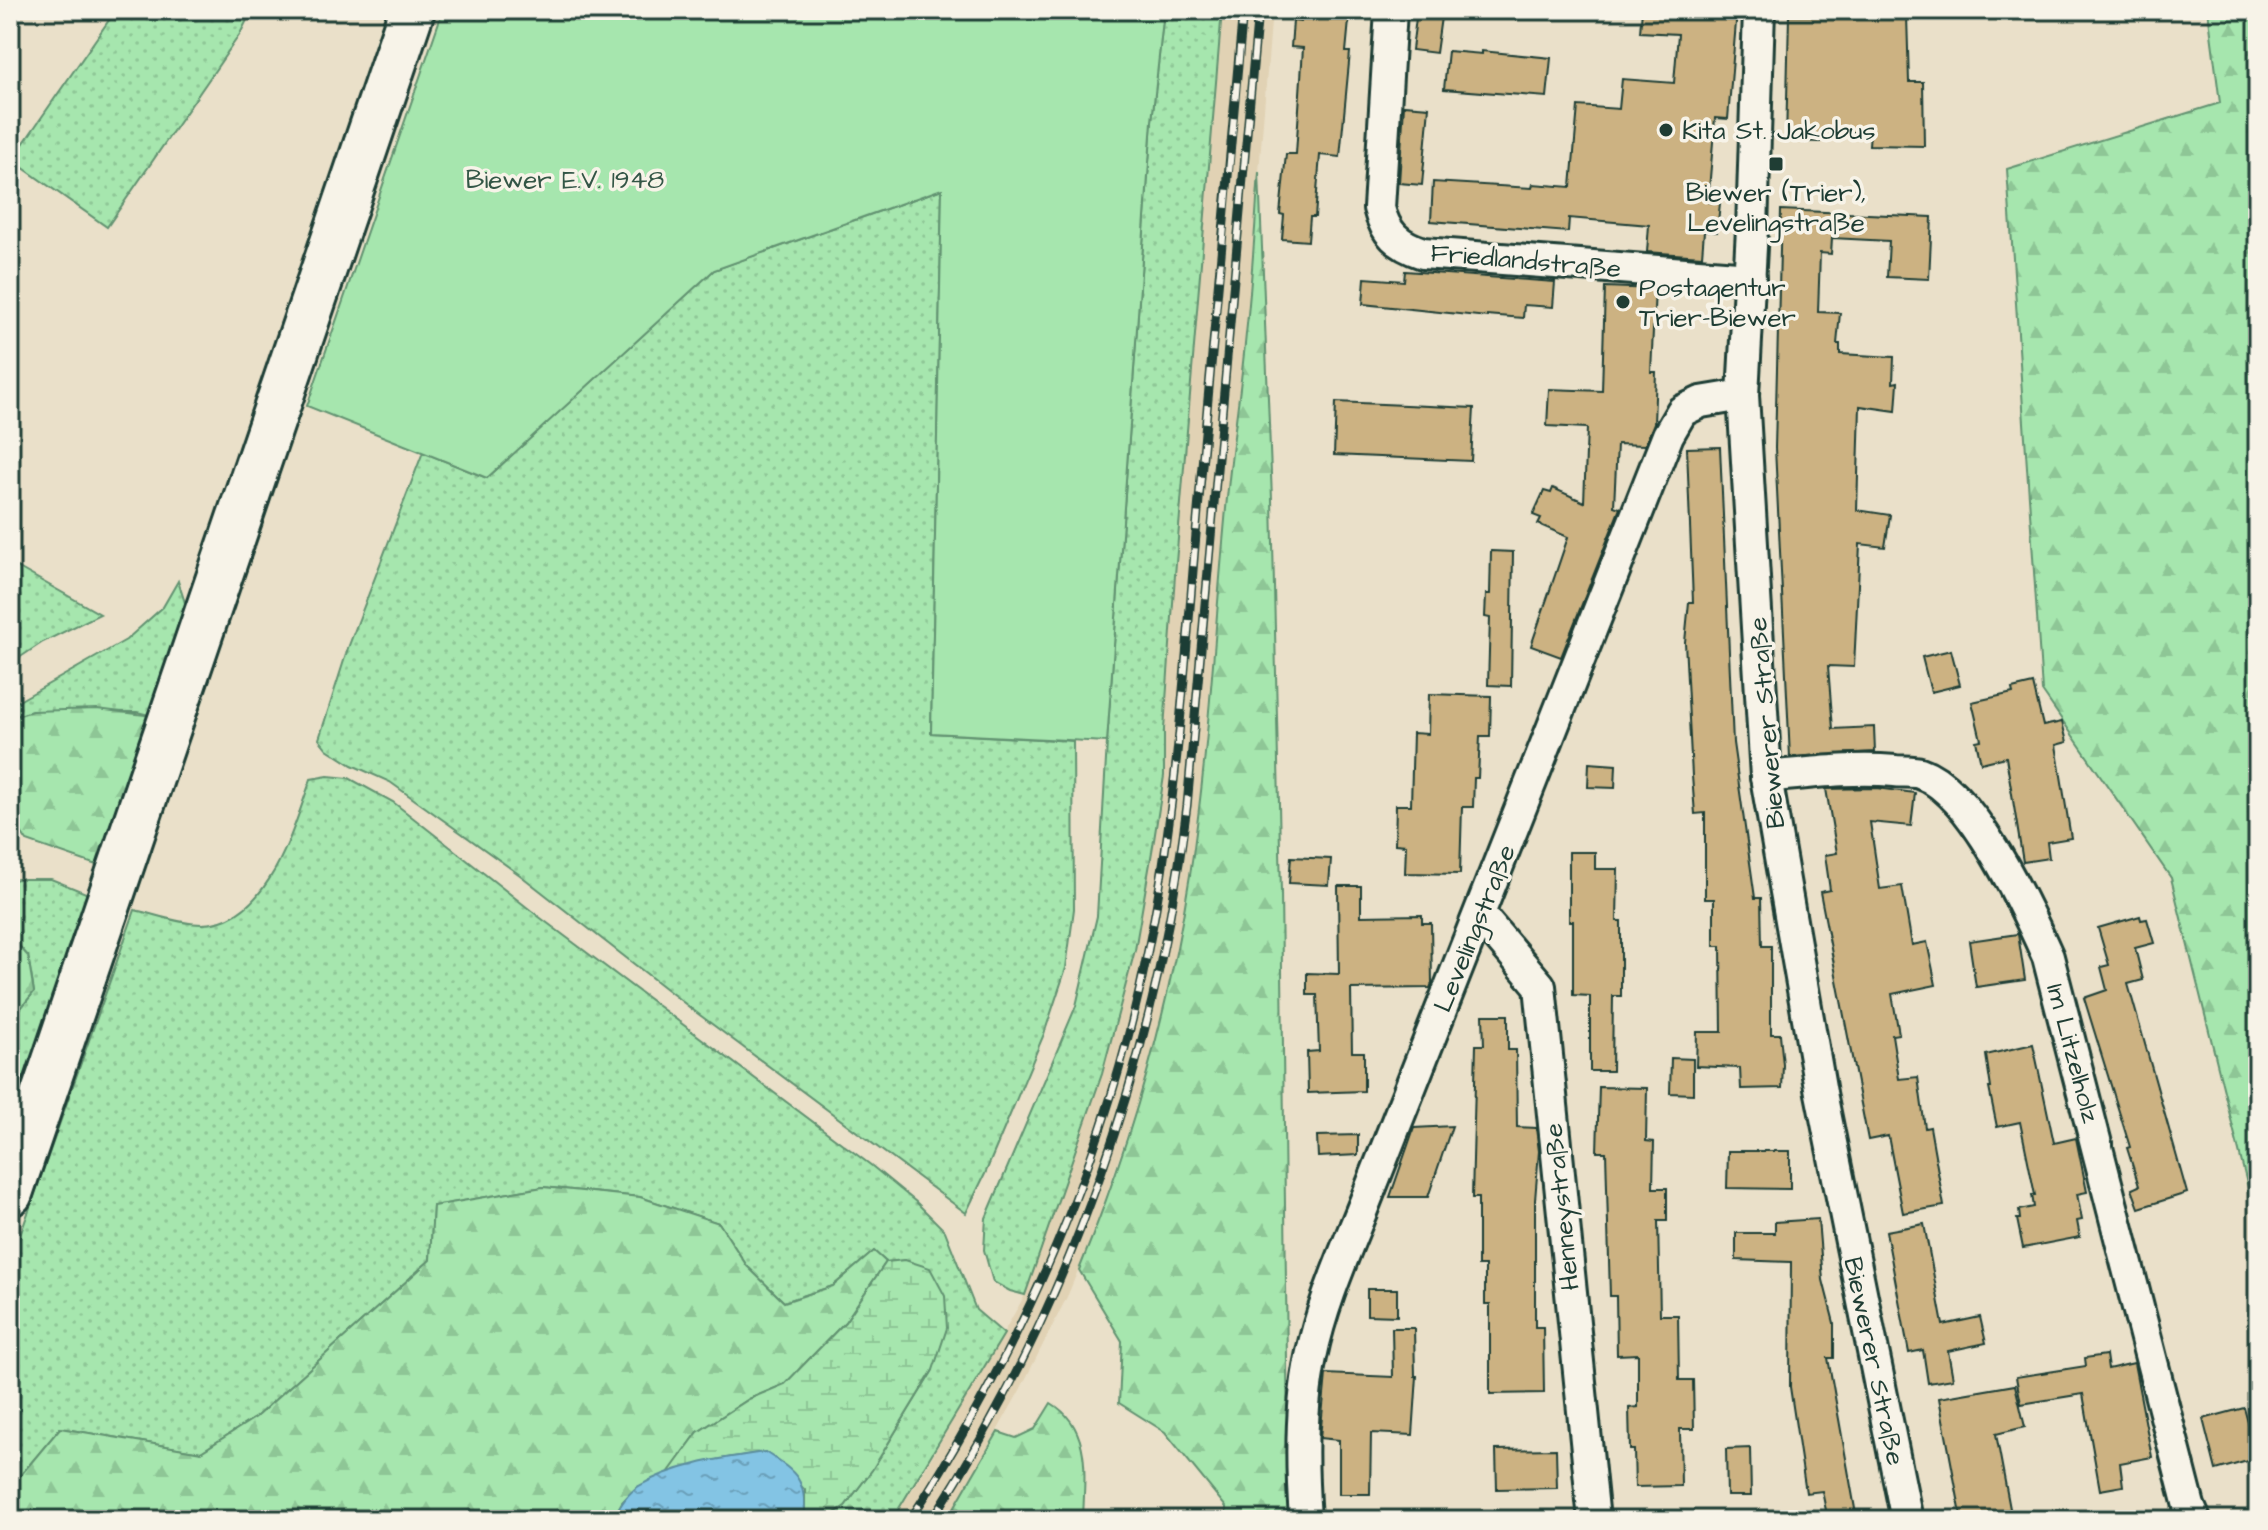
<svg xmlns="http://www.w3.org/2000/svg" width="2268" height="1530" font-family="'Architects Daughter',sans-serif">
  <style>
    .built { fill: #e1d2b4 }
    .grass { fill: url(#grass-dots); stroke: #629271; stroke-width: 2 }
    .forest { fill: url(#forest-firs); stroke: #629271; stroke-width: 2 }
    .wetland { fill: url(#wetland-marsh); stroke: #629271; stroke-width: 2 }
    .green { fill: #a6e6ae; stroke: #629271; stroke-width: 2 }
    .water { fill: url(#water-ripples); stroke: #5b8e9e; stroke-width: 2 }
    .building { fill: #ccb282; stroke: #1f3d34; stroke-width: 2 }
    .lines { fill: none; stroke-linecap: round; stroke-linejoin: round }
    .minor-casing { stroke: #1f3d34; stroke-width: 36 }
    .primary-casing { stroke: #1f3d34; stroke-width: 50 }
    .minor { stroke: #f7f3e8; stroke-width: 30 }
    .primary { stroke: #f7f3e8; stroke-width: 44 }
    .rail-casing { stroke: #1f3d34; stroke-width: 9 }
    .rail { stroke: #f7f3e8; stroke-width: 6; stroke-dasharray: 18; stroke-linecap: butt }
    .poi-dot { fill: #1f3d34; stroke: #f7f3e8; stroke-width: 3 }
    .labels { text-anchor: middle; stroke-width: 7; stroke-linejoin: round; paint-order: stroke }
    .poi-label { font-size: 26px; fill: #1f3d34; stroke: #f7f3e8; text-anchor: start }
    .park-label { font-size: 26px; fill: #335646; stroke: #f7f3e8 }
    .street-label { font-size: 26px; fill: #1f3d34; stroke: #f7f3e8 }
  </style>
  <defs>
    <pattern id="grass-dots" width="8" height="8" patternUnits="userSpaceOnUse" patternTransform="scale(2)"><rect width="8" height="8" fill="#a6e6ae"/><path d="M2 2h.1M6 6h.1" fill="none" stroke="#8ec696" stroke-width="1.8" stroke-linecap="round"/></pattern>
    <pattern id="forest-firs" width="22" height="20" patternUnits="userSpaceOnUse" patternTransform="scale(2)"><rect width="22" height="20" fill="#a6e6ae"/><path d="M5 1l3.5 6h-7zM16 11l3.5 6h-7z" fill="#8ec696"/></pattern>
    <pattern id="wetland-marsh" width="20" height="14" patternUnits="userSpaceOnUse" patternTransform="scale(2)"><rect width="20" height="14" fill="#a6e6ae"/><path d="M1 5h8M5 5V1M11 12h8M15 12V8" fill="none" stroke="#8ec696"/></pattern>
    <pattern id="water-ripples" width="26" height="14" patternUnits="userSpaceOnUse" patternTransform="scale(2)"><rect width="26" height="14" fill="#83c4e4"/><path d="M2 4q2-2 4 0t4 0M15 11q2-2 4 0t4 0" fill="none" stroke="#6ba0ba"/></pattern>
  </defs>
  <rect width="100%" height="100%" fill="#eae0c9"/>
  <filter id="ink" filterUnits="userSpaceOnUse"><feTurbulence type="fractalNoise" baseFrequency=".0125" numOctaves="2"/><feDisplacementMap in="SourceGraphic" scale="16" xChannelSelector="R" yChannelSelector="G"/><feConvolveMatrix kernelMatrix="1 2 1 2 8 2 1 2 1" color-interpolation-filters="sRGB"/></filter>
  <g filter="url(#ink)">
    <!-- built -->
    <polygon class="built" points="1222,10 1272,10 1246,334 1228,484 1201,787 1190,875 1166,1000 1146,1078 1094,1232 1067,1297 1019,1392 947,1520 892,1520 921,1476 1025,1295 1102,1074 1135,950 1164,776 1164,729 1175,575"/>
    <!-- grass -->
    <g class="grass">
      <polygon points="116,10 252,10 240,34 107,227 12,160"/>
      <polygon points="1164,10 1222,10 1175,575 1164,729 1164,776 1154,840 1135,950 1102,1074 1025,1295 1010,1291 993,1282 984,1250 986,1218 1076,1006 1097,916 1107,742 1152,121"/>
      <polygon points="942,189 931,733 1073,741 1074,909 1066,968 1044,1034 985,1174 966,1213 693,1010 520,875 390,782 352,765 327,749 319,739 348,648 423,452 487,478 714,270"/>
      <polygon points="10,563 100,614 43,642 10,664"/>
      <polygon points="178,581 187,609 153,716 137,712 32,711 10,718 10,706 126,640 163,607"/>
      <path d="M328,776L349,778L393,802L538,916L872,1166L916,1202L945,1231L976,1310L1004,1334L892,1520H824L845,1506L872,1470L933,1370L905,1260L886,1262L874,1251L833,1286L784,1302L747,1266L719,1223L640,1197L543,1187L433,1206L430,1260L256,1417L201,1452L60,1428L10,1488V1264L135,910C157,915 180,924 202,924C269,923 293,828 311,779Z"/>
      <polygon points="18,879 51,879 91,895 10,1122 10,1032 16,1014 34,992 28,956 10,936 10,881"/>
    </g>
    <!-- forest -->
    <g class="forest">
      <polygon points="2208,10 2258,10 2258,1228 2171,878 2042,691 2007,169 2220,103"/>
      <path d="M1259,172L1272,499L1281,892L1289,1520H1226V1507L1165,1432L1119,1403L1122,1341L1079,1270C1131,1143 1169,1010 1190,875C1208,758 1214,639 1225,520C1230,458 1240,397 1246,334C1252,280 1255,226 1259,172Z"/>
      <polygon points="97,709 153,716 102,867 27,841 10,815 10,718 32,711"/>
      <polygon points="10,936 28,956 34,992 16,1014 10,1032"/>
      <polygon points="543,1187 640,1197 719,1223 747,1266 784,1302 833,1286 874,1251 886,1262 845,1322 785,1384 749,1399 698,1432 668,1474 637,1487 622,1502 612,1520 10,1520 10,1488 60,1428 201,1452 256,1417 430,1260 433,1206"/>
      <path d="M1051,1403C1093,1428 1084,1478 1083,1520H947L998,1432L1016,1438L1035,1429Z"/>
    </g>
    <!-- wetland -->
    <polygon class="wetland" points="905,1260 930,1268 945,1296 947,1328 933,1370 872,1470 845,1506 824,1520 805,1520 805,1490 765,1452 721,1459 668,1473 698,1432 749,1399 785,1384 845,1322 886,1262"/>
    <!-- green -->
    <polygon class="green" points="443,10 1164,10 1152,121 1107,742 931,733 942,189 714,270 487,478 307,406"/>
    <!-- water -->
    <path class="water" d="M765,1452C799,1474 805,1478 805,1520H612C619,1508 626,1494 639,1486C675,1464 724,1458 765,1452Z"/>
    <!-- building -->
    <g class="building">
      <polygon points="1302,10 1350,10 1346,52 1350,52 1340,157 1320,155 1315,217 1310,217 1308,241 1282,239 1284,215 1280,214 1286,154 1296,154 1303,48 1291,47 1293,21 1301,22"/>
      <polygon points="1417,10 1442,10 1436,53 1412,50"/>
      <polygon points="1642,10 1704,14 1704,10 1737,10 1728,119 1715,118 1708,202 1720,203 1717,232 1704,231 1702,256 1647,252 1649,225 1569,218 1568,232 1431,221 1433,182 1532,188 1533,184 1571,187 1578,106 1619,109 1622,79 1674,83 1678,34 1640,32"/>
      <polygon points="1789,16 1907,16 1909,82 1923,82 1924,146 1869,145 1870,132 1820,132 1820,142 1786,141"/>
      <polygon points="1448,51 1482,54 1482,51 1551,58 1547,97 1444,89"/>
      <polygon points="1404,105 1429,107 1422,185 1399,183"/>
      <polygon points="1781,210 1932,217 1929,279 1887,277 1889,241 1832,238 1831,254 1820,253 1818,312 1840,313 1837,344 1840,344 1840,354 1894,357 1893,383 1898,382 1896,411 1860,406 1857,510 1890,515 1885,547 1860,544 1854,667 1828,666 1833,729 1874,727 1875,752 1790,757 1775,448"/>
      <polygon points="1405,271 1555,282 1553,307 1524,305 1523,318 1487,315 1487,317 1363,304 1365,278 1404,281"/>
      <polygon points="1605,287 1655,289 1651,372 1656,372 1654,423 1645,445 1617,444 1614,506 1620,508 1561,657 1531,646 1568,537 1538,524 1541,518 1533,515 1544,491 1551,493 1553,488 1584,502 1587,428 1547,426 1549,389 1602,391"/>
      <polygon points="1336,402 1474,408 1471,461 1334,455"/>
      <polygon points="1720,447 1733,743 1755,898 1761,898 1762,946 1771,946 1771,1034 1780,1034 1783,1065 1782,1088 1741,1089 1740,1068 1696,1066 1697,1032 1722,1032 1721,946 1714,946 1714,899 1705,899 1705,813 1695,814 1692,776 1685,642 1689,602 1693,602 1687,448"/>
      <polygon points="1491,551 1513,552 1511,686 1488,685 1490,618 1485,617 1486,594 1490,594"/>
      <polygon points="1951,650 1960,685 1931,692 1922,657"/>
      <polygon points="2033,684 2043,726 2062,722 2067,742 2056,745 2071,838 2047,842 2049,858 2023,862 2006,757 1981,763 1976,741 1981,740 1972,702 2013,693 2012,689"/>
      <polygon points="1429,694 1491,696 1490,736 1480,736 1478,778 1474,778 1473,807 1462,807 1460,874 1405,873 1406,845 1395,844 1396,805 1411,805 1413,733 1428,734"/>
      <polygon points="1589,763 1616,765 1615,788 1588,787"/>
      <polygon points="1877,788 1915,793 1911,826 1870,822 1880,889 1902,886 1912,945 1927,942 1936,985 1892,994 1899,1034 1892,1035 1899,1079 1918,1077 1925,1128 1930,1127 1944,1206 1903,1213 1888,1136 1868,1140 1820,892 1830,890 1825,855 1837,853 1826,789"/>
      <polygon points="1569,852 1595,852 1595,869 1618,869 1617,921 1621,921 1621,996 1613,996 1612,1071 1590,1071 1590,996 1573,995 1573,921 1569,921"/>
      <polygon points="1291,857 1331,859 1329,885 1289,883"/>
      <polygon points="1338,886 1361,886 1361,916 1422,915 1422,923 1431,923 1432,983 1430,988 1351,989 1352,1052 1364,1052 1364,1091 1308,1093 1307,1052 1319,1051 1317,995 1307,995 1307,973 1339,974"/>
      <polygon points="2140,916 2141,920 2147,919 2154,943 2135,948 2143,980 2128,984 2187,1193 2139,1208 2132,1189 2139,1186 2127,1148 2130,1147 2084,998 2107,990 2101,967 2109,965 2098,928"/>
      <polygon points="2018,934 2025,980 1976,987 1969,941"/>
      <polygon points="1483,1015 1508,1015 1508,1050 1516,1050 1517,1127 1536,1128 1539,1151 1535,1200 1535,1327 1543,1327 1544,1393 1490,1394 1490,1304 1485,1304 1485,1266 1478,1266 1478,1198 1472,1198 1476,1045 1484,1045"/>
      <polygon points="2033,1044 2054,1143 2076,1138 2087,1192 2077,1194 2082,1220 2077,1221 2080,1237 2023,1248 2017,1219 2020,1219 2019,1210 2034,1207 2032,1195 2035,1195 2020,1122 1997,1127 1989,1088 1991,1088 1986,1055"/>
      <polygon points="1671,1058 1693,1059 1693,1094 1670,1093"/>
      <polygon points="1599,1087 1647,1088 1646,1141 1654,1142 1653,1188 1667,1188 1667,1221 1658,1221 1660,1315 1678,1315 1679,1380 1693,1380 1694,1429 1680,1429 1681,1486 1635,1487 1634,1450 1630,1450 1629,1408 1638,1407 1638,1354 1617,1355 1616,1296 1610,1296 1606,1152 1597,1152"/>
      <polygon points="1452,1126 1428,1197 1390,1197 1414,1128"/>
      <polygon points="1358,1135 1358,1155 1318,1157 1317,1136"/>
      <polygon points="1728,1151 1790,1151 1790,1189 1727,1188"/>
      <polygon points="1818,1219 1823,1280 1834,1323 1834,1358 1828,1358 1857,1520 1828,1520 1822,1491 1806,1493 1790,1387 1791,1262 1736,1260 1736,1233 1775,1233 1775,1222"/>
      <polygon points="1924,1224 1943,1325 1980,1317 1986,1343 1948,1351 1953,1379 1928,1383 1923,1350 1909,1353 1886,1231"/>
      <polygon points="1367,1289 1397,1289 1397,1316 1367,1315"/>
      <polygon points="1392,1328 1414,1328 1415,1376 1417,1376 1413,1435 1371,1433 1370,1494 1339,1494 1339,1440 1320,1438 1326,1374 1393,1377"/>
      <polygon points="2106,1355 2108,1369 2134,1363 2152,1457 2120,1463 2123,1486 2100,1490 2083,1394 2021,1404 2016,1377 2086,1366 2085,1358"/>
      <polygon points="2015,1385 2025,1427 1996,1434 2011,1514 1995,1516 1996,1520 1962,1520 1939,1398"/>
      <polygon points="2244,1408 2258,1458 2216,1470 2203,1419"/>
      <polygon points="1750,1448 1751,1496 1727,1496 1726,1449"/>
      <polygon points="1556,1449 1557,1488 1497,1489 1496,1450"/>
    </g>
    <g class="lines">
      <!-- minor casing -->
      <g class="minor-casing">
        <g id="minor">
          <path d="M1391,10L1379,208C1385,233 1398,245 1423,253L1750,278"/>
          <polyline points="1759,10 1752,229 1743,395 1766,777 1821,1093 1907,1520"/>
          <path d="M1766,777C1809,773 1853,767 1895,771C1903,772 1913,771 1920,773C1973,791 2026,908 2048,957L2189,1506L2195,1520"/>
          <polyline points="1480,915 1540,986 1594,1520"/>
          <path d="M1305,1518C1301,1465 1300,1408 1311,1357C1323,1298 1350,1242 1371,1187L1668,435L1682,411L1701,402L1743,395"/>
        </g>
      </g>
      <!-- primary casing -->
      <g class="primary-casing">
        <polyline id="primary" points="10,1193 412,10"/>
      </g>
      <!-- minor -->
      <use href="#minor" class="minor"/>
      <!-- primary -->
      <use href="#primary" class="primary"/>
      <!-- rail casing -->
      <g class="rail-casing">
        <g id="rail">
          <path d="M910,1520C1022,1347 1108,1153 1148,950C1179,798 1186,642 1200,488C1214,329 1230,170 1243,10"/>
          <path d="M932,1520C1070,1306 1156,1058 1187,806L1258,10"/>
        </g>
      </g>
      <!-- rail -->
      <use href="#rail" class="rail"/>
    </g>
  </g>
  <!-- markers -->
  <g class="poi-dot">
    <circle cx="1666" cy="130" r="8"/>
    <rect x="1768" y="156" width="16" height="16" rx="4"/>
    <circle cx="1623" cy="302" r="8"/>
  </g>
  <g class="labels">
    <!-- poi labels -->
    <g class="poi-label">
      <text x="1682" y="139">Kita St. Jakobus</text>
      <text x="1776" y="201" text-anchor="middle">Biewer (Trier),<tspan x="1776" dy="30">Levelingstraße</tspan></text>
      <text x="1639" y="296">Postagentur<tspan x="1639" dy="30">Trier-Biewer</tspan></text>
    </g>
    <!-- park labels -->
    <g class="park-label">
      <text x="565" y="188">Biewer E.V. 1948</text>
    </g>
    <!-- street labels -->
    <g class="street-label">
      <text transform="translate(1526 260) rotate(5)" y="9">Friedlandstraße</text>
      <text transform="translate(1766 723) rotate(-95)" y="9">Biewerer Straße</text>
      <text transform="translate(1474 928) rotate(-68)" y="9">Levelingstraße</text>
      <text transform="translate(2074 1053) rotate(75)" y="9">Im Litzelholz</text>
      <text transform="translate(1561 1207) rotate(-96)" y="9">Henneystraße</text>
      <text transform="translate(1875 1361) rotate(78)" y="9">Biewerer Straße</text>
    </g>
  </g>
  <!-- margin -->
  <rect width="2268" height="1530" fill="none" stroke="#f7f3e8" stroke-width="40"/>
  <rect x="20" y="20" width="2228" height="1490" fill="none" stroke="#1f3d34" stroke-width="3" filter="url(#ink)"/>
</svg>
